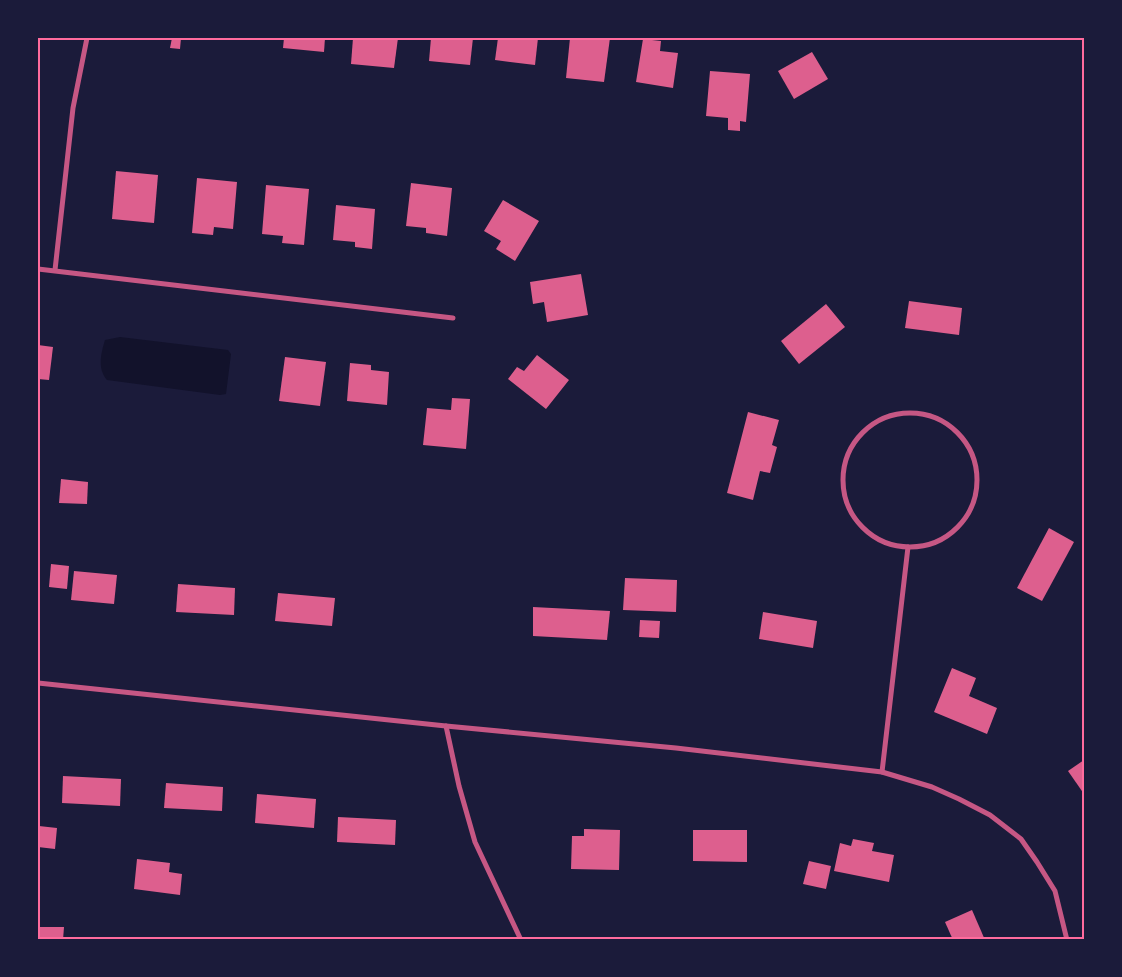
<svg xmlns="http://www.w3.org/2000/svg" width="1122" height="977" font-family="'Fira Sans Condensed',sans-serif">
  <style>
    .water { fill: #12122b }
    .building { fill: #dd5f8e }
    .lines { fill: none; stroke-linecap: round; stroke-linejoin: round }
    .minor { stroke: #c65784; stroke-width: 5 }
    .neatline { fill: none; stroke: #ff6b9d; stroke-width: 2 }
  </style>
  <rect width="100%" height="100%" fill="#1b1b3a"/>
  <!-- water -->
  <path class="water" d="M120,337L228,350L231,354L226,394L220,395L107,380C97,369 101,353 105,340Z"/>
  <!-- building -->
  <g class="building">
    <polygon points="172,38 181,38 180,49 170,48"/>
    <polygon points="284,38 325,38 324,52 283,48"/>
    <polygon points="353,38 398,38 394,68 351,64"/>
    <polygon points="431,38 473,38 470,65 429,61"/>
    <polygon points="498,38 538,38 535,65 495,60"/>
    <polygon points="570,38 610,38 604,82 566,78"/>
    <polygon points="643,39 661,41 660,51 678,53 673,88 636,82"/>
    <polygon points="812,52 828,79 794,99 778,71"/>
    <polygon points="710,71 750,74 746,122 740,121 740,131 728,130 728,118 706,116"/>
    <polygon points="116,171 158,175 154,223 112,219"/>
    <polygon points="197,178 237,182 233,229 214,227 213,235 192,233"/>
    <polygon points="411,183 452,188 447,236 426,233 426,228 406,226"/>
    <polygon points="266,185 309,189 304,245 282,243 283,236 262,234"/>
    <polygon points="503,200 539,221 515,261 496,249 501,241 484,231"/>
    <polygon points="336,205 375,209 372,249 355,247 355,242 333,240"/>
    <polygon points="581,274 588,315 547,322 544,302 533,304 530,282"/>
    <polygon points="909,301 962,308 959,335 905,328"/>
    <polygon points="826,304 845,327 799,364 781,341"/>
    <polygon points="38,345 53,347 49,380 38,379"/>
    <polygon points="537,355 569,380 546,409 508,379 517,367 524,371"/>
    <polygon points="285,357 326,362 320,406 279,401"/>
    <polygon points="350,363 371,365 371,370 389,372 387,405 347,401"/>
    <polygon points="452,398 470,399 466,449 423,445 427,408 451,410"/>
    <polygon points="748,412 779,420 772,445 777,447 770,473 760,471 753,500 727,493"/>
    <polygon points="61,479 88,482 87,504 59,503"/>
    <polygon points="1049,528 1074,542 1042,601 1017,588"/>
    <polygon points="51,564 69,566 67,589 49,587"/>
    <polygon points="74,571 117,575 114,604 71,600"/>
    <polygon points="625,578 677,580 676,612 623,610"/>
    <polygon points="178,584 235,588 234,615 176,612"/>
    <polygon points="278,593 335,598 332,626 275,621"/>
    <polygon points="533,607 610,611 607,640 533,636"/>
    <polygon points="763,612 817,621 813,648 759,639"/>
    <polygon points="640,620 660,621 659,638 639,637"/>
    <polygon points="952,668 976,678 969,696 997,708 987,734 934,712"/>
    <polygon points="1084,760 1084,794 1068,771"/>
    <polygon points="63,776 121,779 120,806 62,803"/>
    <polygon points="166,783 223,787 222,811 164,808"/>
    <polygon points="257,794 316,799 314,828 255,823"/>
    <polygon points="338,817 396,820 395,845 337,842"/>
    <polygon points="39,826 57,828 55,849 38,847"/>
    <polygon points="584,829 620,830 619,870 571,869 572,836 584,836"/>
    <polygon points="693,830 747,830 747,862 693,861"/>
    <polygon points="853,839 874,843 872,851 894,855 889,882 834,871 840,843 851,846"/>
    <polygon points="137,859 170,863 169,872 182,874 180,895 134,889"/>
    <polygon points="809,861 831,866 826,889 803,884"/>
    <polygon points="972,910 985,940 953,940 945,922"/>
    <polygon points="38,927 64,927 63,940 38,940"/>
  </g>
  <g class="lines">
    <!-- minor -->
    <g class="minor">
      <polyline points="38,269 453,318"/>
      <polyline points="55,270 73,108 87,38"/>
      <circle cx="910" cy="480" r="67"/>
      <polyline points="38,683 446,726 676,748 882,772 932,787 959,799 990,815 1021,839 1037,862 1055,891 1067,940"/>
      <polyline points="446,726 459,786 475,842 521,940"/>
      <polyline points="882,772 908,547"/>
    </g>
  </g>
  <!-- border -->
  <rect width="1122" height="977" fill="none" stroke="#1b1b3a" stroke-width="78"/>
  <rect x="39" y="39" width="1044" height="899" class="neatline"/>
</svg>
